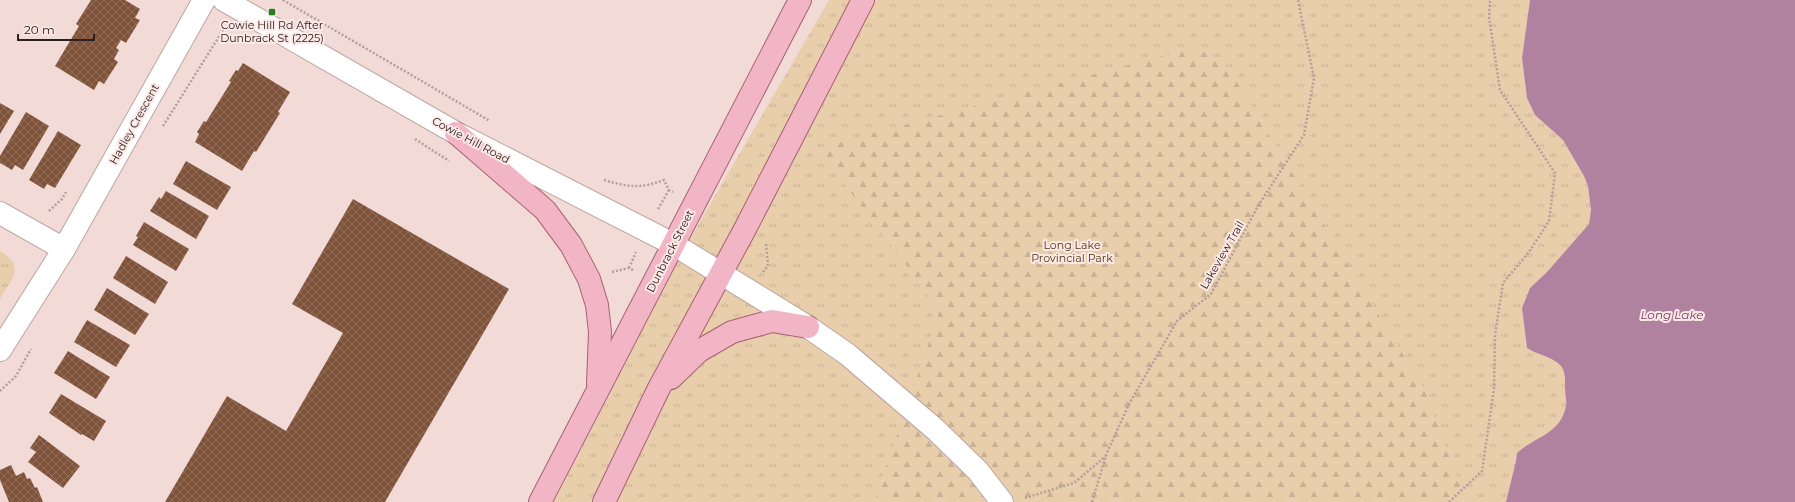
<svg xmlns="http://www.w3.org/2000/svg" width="1795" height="502" font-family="Montserrat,sans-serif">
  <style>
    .grass { fill: url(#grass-tufts) }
    .forest { fill: url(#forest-firs) }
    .water { fill: #b182a0 }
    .building { fill: url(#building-cross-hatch) }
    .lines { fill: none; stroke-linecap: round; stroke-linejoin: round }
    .minor-casing { stroke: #bda6a3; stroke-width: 24 }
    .major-casing { stroke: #a66172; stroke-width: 24 }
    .path { stroke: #b29f9d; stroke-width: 2.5; stroke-dasharray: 2 2; stroke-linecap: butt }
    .minor { stroke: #fff; stroke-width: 22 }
    .major { stroke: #f2b5c5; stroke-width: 22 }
    .poi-dot { fill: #2f7c25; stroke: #fce9e6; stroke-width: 1.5 }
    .labels { text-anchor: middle; stroke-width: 4; stroke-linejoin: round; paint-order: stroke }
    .poi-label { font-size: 11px; fill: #29201f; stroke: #fce9e6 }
    .street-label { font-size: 11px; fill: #29201f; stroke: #fce9e6 }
    .park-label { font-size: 11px; fill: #4e3614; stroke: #fce9e6 }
    .water-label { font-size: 12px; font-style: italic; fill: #763a63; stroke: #fce9e6 }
  </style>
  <defs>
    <pattern id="grass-tufts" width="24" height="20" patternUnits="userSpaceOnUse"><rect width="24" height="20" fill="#e9ceac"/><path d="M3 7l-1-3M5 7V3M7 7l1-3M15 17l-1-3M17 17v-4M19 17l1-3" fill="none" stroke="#c8b194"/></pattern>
    <pattern id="forest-firs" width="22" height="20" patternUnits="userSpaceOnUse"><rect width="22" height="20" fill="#e9ceac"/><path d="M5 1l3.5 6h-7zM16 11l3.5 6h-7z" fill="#c8b194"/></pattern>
    <pattern id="building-cross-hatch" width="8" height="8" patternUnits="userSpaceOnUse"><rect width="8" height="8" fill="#80543b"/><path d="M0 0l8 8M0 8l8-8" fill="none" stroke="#906e5b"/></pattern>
  </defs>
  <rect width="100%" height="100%" fill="#f2dad7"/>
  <!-- grass -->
  <g class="grass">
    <path d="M829,0H1530L1522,58L1527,98L1535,115L1563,140L1584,176L1588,186L1591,210L1589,224L1547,272L1530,288L1522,308L1527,348C1537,355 1551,356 1560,365C1566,371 1565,380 1565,388C1565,394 1567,401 1566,406C1560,435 1535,436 1517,453L1516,461L1506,502H554L687,244Z"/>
    <path d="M0,251C26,266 12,279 0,299Z"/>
  </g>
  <!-- forest -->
  <polygon class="forest" points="1197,47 1230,71 1424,389 1467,502 874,502 940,310 817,148"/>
  <!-- water -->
  <path class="water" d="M1530,0H1795V502H1506L1516,461L1517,453C1535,436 1560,435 1566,406C1567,401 1565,394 1565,388C1565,380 1566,371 1560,365C1551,356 1537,355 1527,348L1522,308L1530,288L1547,272L1589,224L1591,210L1588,186L1584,176L1563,140L1535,115L1527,98L1522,58Z"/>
  <!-- building -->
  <g class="building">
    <polygon points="91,0 125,0 140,9 135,18 140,20 126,43 121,40 116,48 119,50 114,59 118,62 104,84 99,81 94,90 55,66 79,26 76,24"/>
    <polygon points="243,63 290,92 278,112 280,113 256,152 254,151 242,171 195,142 199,134 197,132 204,121 206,122 231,82 229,81 236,70 238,71"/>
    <polygon points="0,103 14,111 0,134"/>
    <polygon points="26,112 49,126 23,170 15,165 12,170 0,163 0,156"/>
    <polygon points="58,131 81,145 55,188 47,184 44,189 29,180"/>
    <polygon points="186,161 231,187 217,210 173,184"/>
    <polygon points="166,191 209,216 196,239 150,211 159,197 161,199"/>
    <polygon points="353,199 509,289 385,502 165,502 227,396 286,431 343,333 292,304"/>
    <polygon points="144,222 189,249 176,271 133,245 138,237 136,236"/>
    <polygon points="126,256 168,282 155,304 113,278"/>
    <polygon points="107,288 149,314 135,335 94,310"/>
    <polygon points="87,320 130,345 116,367 74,342"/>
    <polygon points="68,351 110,377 96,399 54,373"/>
    <polygon points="61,394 106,421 94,441 82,434 81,435 49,413"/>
    <polygon points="39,435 80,466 63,488 28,462 36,452 30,448"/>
    <polygon points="11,465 16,476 24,472 27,479 30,478 35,488 37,487 43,502 9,502 0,480 0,470"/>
  </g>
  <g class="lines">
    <!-- minor casing -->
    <g class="minor-casing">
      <g id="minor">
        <polyline points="224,0 456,133 673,244 808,327 847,354 936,430 978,471 1002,502"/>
        <polyline points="0,213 64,249"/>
        <polyline points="0,350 64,249 204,0"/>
      </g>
    </g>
    <!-- major casing -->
    <g class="major-casing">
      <g id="major">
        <polyline points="456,133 545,210 571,245 589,279 597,305 600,332 598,384"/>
        <polyline points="671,378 699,351 732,332 772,321 808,327"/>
        <polyline points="540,502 800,0"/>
        <polyline points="604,502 658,390 745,229 863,0"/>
      </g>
    </g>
    <!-- path -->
    <g class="path">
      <polyline points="283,0 490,121"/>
      <polyline points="163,126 225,27"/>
      <polyline points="415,139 449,161"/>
      <path d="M604,180C628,187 640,189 664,180L669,190L673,192"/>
      <polyline points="658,209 669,190"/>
      <polyline points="49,211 62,199 66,192"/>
      <polyline points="629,268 636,252"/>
      <polyline points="612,272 629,268 633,270"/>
      <polyline points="763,272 768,266 766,243"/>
      <polyline points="0,391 16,376 31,349"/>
      <polyline points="1025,498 1074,483 1106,456"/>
      <polyline points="1092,502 1106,455 1129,404 1177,321 1211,294 1258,206 1304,135 1314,78 1298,0"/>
      <polyline points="1449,502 1482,471 1494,389 1495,335 1503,283 1529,252 1549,221 1555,173 1500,90 1489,17 1490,0"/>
    </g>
    <!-- minor -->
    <use href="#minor" class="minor"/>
    <!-- major -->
    <use href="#major" class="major"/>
  </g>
  <!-- markers -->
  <rect class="poi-dot" x="268" y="8" width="8" height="8" rx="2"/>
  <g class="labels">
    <!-- poi labels -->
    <g class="poi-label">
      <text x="272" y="29">Cowie Hill Rd After<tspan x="272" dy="13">Dunbrack St (2225)</tspan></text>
    </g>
    <!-- street labels -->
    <g class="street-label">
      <text transform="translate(134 124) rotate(-61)" y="4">Hadley Crescent</text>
      <text transform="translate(471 140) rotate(28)" y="4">Cowie Hill Road</text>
      <text transform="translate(670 251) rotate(-63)" y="4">Dunbrack Street</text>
      <text transform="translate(1222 255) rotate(-60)" y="4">Lakeview Trail</text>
    </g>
    <!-- park labels -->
    <g class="park-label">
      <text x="1072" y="249">Long Lake<tspan x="1072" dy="13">Provincial Park</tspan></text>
    </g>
    <!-- water labels -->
    <g class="water-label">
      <text x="1672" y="319">Long Lake</text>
    </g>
  </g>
  <!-- scale -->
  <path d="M18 34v6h76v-6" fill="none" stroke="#29201f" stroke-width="2"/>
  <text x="24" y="34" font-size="12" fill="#29201f" stroke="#fce9e6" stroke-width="3" paint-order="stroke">20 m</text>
</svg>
